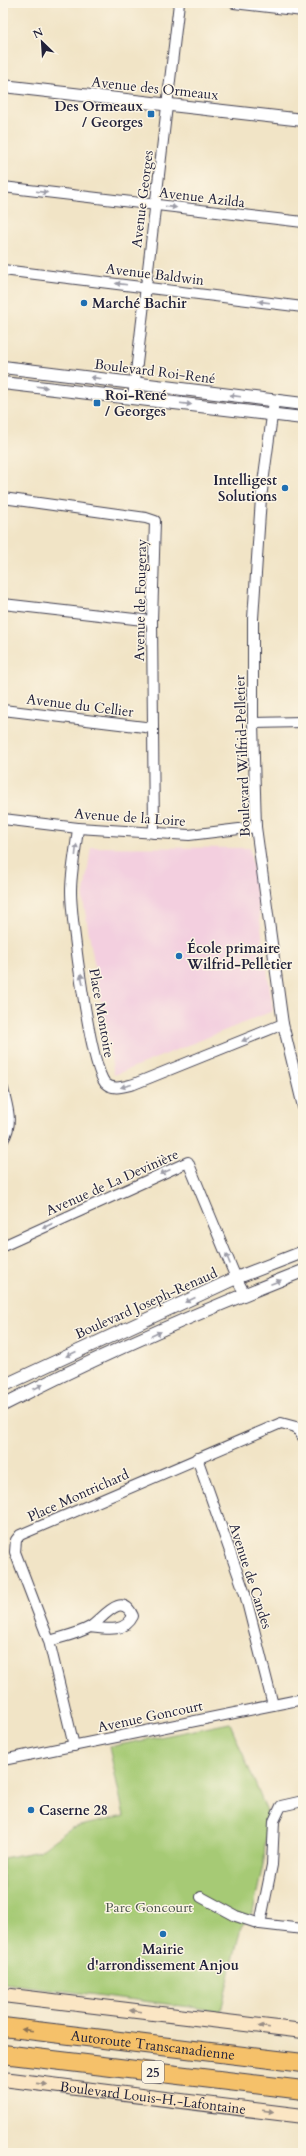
<svg xmlns="http://www.w3.org/2000/svg" width="306" height="2156" font-family="Cardo,serif">
  <style>
    .built { fill: #f3cfdf }
    .green { fill: #a6ca74; stroke: #647658 }
    .lines { fill: none; stroke-linecap: round; stroke-linejoin: round }
    .minor-casing { stroke: #413f50; stroke-width: 12 }
    .tertiary-casing { stroke: #413f50; stroke-width: 14 }
    .secondary-casing { stroke: #413f50; stroke-width: 16 }
    .motorway-casing { stroke: #413f50; stroke-width: 20 }
    .minor { stroke: #fff; stroke-width: 10 }
    .tertiary { stroke: #fff; stroke-width: 12 }
    .secondary { stroke: #fbe6c4; stroke-width: 14 }
    .motorway { stroke: #f5c16b; stroke-width: 18 }
    .oneway { fill: #9c9ca7 }
    .oneway2 { fill: #998e86 }
    .oneway3 { fill: #8c7253 }
    .poi-dot { fill: #1f6fb2; stroke: #fcf5e5; stroke-width: 1.5 }
    .labels { text-anchor: middle; stroke-width: 3; stroke-linejoin: round; paint-order: stroke }
    .shield { fill: #fcf5e5; stroke: #63616e; stroke-width: 1 }
    .shield-label { font-size: 13px; font-weight: bold; fill: #22223b }
    .street-label { font-size: 14px; fill: #22223b; stroke: #fcf5e5 }
    .poi-label { font-size: 14px; font-weight: bold; fill: #22223b; stroke: #fcf5e5; text-anchor: start }
    .park-label { font-size: 14px; fill: #4a544c; stroke: #fcf5e5 }
  </style>
  <rect width="100%" height="100%" fill="#fcf5e5"/>
  <filter id="ink" filterUnits="userSpaceOnUse"><feTurbulence type="fractalNoise" baseFrequency=".025" numOctaves="2"/><feDisplacementMap in="SourceGraphic" scale="8" xChannelSelector="R" yChannelSelector="G"/><feConvolveMatrix kernelMatrix="1 2 1 2 8 2 1 2 1" color-interpolation-filters="sRGB"/></filter>
  <filter id="wash" filterUnits="userSpaceOnUse"><feTurbulence type="fractalNoise" baseFrequency=".012" numOctaves="4" result="noise"/><feDisplacementMap in="SourceGraphic" scale="16" xChannelSelector="R" yChannelSelector="G"/><feGaussianBlur stdDeviation="0.9" result="paint"/><feColorMatrix in="noise" values="0 0 0 0 0 0 0 0 0 0 0 0 0 0 0 0 0 1.4 0 .05"/><feComposite in="paint" operator="in"/></filter>
  <g filter="url(#wash)">
    <rect width="100%" height="100%" fill="#f1e4c6"/>
    <!-- built -->
    <polygon class="built" points="91,847 250,848 273,1011 114,1075 83,900"/>
    <!-- green -->
    <polygon class="green" points="230,1723 267,1812 264,1860 253,1911 241,1927 221,2011 3,1983 3,1858 39,1851 71,1828 124,1816 109,1747"/>
  </g>
  <g filter="url(#ink)">
    <g class="lines">
      <!-- minor casing -->
      <g class="minor-casing">
        <g id="minor">
          <polyline points="234,3 303,11"/>
          <polyline points="3,187 303,222"/>
          <polyline points="3,270 303,307"/>
          <polyline points="133,398 179,3"/>
          <polyline points="274,401 261,498 253,619 253,723 256,827 283,1024 303,1107"/>
          <polyline points="3,498 146,518 155,521 152,621 154,833"/>
          <polyline points="3,604 152,621"/>
          <polyline points="3,710 153,728"/>
          <polyline points="253,723 303,722"/>
          <polyline points="3,819 78,828 189,835 256,827"/>
          <path d="M78,828C76,849 71,871 71,891C71,921 90,1064 105,1083C113,1091 125,1086 134,1084L283,1024"/>
          <path d="M3,1089C7,1107 14,1123 3,1140"/>
          <polyline points="3,1246 188,1162 236,1278 245,1294"/>
          <polyline points="197,1458 245,1594 273,1705"/>
          <path d="M49,1641C62,1637 78,1634 90,1627C103,1619 121,1590 133,1616C125,1633 106,1629 90,1627"/>
          <polyline points="74,1746 49,1641 15,1552 16,1540 20,1535 281,1423 296,1427 303,1437"/>
          <polyline points="3,1760 303,1699"/>
          <polyline points="201,1897 236,1916 260,1924 303,1929"/>
          <polyline points="260,1924 272,1865 274,1821 281,1806 303,1801"/>
        </g>
      </g>
      <!-- tertiary casing -->
      <g class="tertiary-casing">
        <g id="tertiary">
          <polyline points="3,86 303,120"/>
          <polyline points="3,367 303,404"/>
          <polyline points="3,383 303,418"/>
          <polyline points="3,1386 236,1278 303,1252"/>
          <path d="M3,1405C100,1355 201,1311 303,1271"/>
        </g>
      </g>
      <!-- secondary casing -->
      <g class="secondary-casing">
        <g id="secondary">
          <polyline points="3,1995 303,2031"/>
          <path id="s1" d="M3,2079L303,2116"/>
        </g>
      </g>
      <!-- motorway casing -->
      <g class="motorway-casing">
        <g id="motorway">
          <path id="s2" d="M3,2027L303,2063"/>
          <polyline points="3,2054 303,2090"/>
        </g>
      </g>
      <!-- minor -->
      <use href="#minor" class="minor"/>
      <!-- tertiary -->
      <use href="#tertiary" class="tertiary"/>
      <!-- secondary -->
      <use href="#secondary" class="secondary"/>
      <!-- motorway -->
      <use href="#motorway" class="motorway"/>
    </g>
    <!-- one-way arrows -->
    <defs><path id="oneway-solid" d="M-6-.8H1V-3.2L6.5 0L1 3.2V.8H-6Z"/></defs>
    <g class="oneway">
      <use href="#oneway-solid" transform="translate(42 192) rotate(7)"/>
      <use href="#oneway-solid" transform="translate(171 207) rotate(6)"/>
      <use href="#oneway-solid" transform="translate(121 284) rotate(-173)"/>
      <use href="#oneway-solid" transform="translate(264 302) rotate(-173)"/>
      <use href="#oneway-solid" transform="translate(96 378) rotate(-173)"/>
      <use href="#oneway-solid" transform="translate(42 387) rotate(7)"/>
      <use href="#oneway-solid" transform="translate(235 396) rotate(-173)"/>
      <use href="#oneway-solid" transform="translate(186 404) rotate(7)"/>
      <use href="#oneway-solid" transform="translate(76 850) rotate(-84)"/>
      <use href="#oneway-solid" transform="translate(82 979) rotate(-99)"/>
      <use href="#oneway-solid" transform="translate(247 1039) rotate(158)"/>
      <use href="#oneway-solid" transform="translate(126 1086) rotate(165)"/>
      <use href="#oneway-solid" transform="translate(165 1172) rotate(156)"/>
      <use href="#oneway-solid" transform="translate(47 1226) rotate(156)"/>
      <use href="#oneway-solid" transform="translate(228 1259) rotate(-112)"/>
      <use href="#oneway-solid" transform="translate(276 1282) rotate(-21)"/>
      <use href="#oneway-solid" transform="translate(190 1300) rotate(156)"/>
      <use href="#oneway-solid" transform="translate(156 1334) rotate(-24)"/>
      <use href="#oneway-solid" transform="translate(71 1354) rotate(156)"/>
      <use href="#oneway-solid" transform="translate(38 1387) rotate(-27)"/>
    </g>
    <g class="oneway2">
      <use href="#oneway-solid" transform="translate(135 2011) rotate(-173)"/>
      <use href="#oneway-solid" transform="translate(264 2027) rotate(-173)"/>
      <use href="#oneway-solid" transform="translate(42 2084) rotate(7)"/>
      <use href="#oneway-solid" transform="translate(268 2111) rotate(7)"/>
    </g>
    <use class="oneway3" href="#oneway-solid" transform="translate(27 2030) rotate(-173)"/>
  </g>
  <!-- markers -->
  <g class="poi-dot">
    <rect x="147" y="110" width="8" height="8" rx="2"/>
    <circle cx="84" cy="303" r="4"/>
    <rect x="93" y="399" width="8" height="8" rx="2"/>
    <circle cx="285" cy="488" r="4"/>
    <circle cx="179" cy="956" r="4"/>
    <circle cx="31" cy="1810" r="4"/>
    <circle cx="163" cy="1934" r="4"/>
  </g>
  <g class="labels">
    <!-- shield labels -->
    <rect class="shield" x="142" y="2061" width="22" height="22" rx="3"/>
    <g class="shield-label">
      <text x="153" y="2077">25</text>
    </g>
    <!-- street labels -->
    <g class="street-label">
      <text transform="translate(155 88) rotate(6)" y="5">Avenue des Ormeaux</text>
      <text transform="translate(202 197) rotate(7)" y="5">Avenue Azilda</text>
      <text transform="translate(142 199) rotate(-83)" y="5">Avenue Georges</text>
      <text transform="translate(155 274) rotate(7)" y="5">Avenue Baldwin</text>
      <text transform="translate(155 371) rotate(7)" y="5">Boulevard Roi-René</text>
      <text transform="translate(140 600) rotate(-89)" y="5">Avenue de Fougeray</text>
      <text transform="translate(80 705) rotate(7)" y="5">Avenue du Cellier</text>
      <text transform="translate(242 756) rotate(-92)" y="5">Boulevard Wilfrid-Pelletier</text>
      <text transform="translate(130 817) rotate(4)" y="5">Avenue de la Loire</text>
      <text transform="translate(102 1013) rotate(80)" y="5">Place Montoire</text>
      <text transform="translate(112 1182) rotate(-24)" y="5">Avenue de La Devinière</text>
      <text transform="translate(146 1303) rotate(-24)" y="5">Boulevard Joseph-Renaud</text>
      <text transform="translate(78 1495) rotate(-24)" y="5">Place Montrichard</text>
      <text transform="translate(251 1576) rotate(72)" y="5">Avenue de Candes</text>
      <text transform="translate(150 1716) rotate(-12)" y="5">Avenue Goncourt</text>
      <text dy="5" stroke="none"><textPath href="#s2" startOffset="151">Autoroute Transcanadienne</textPath></text>
      <text dy="5" stroke="none"><textPath href="#s1" startOffset="151">Boulevard Louis-H.-Lafontaine</textPath></text>
    </g>
    <!-- poi labels -->
    <g class="poi-label">
      <text x="143" y="111" text-anchor="end">Des Ormeaux<tspan x="143" dy="16">/ Georges</tspan></text>
      <text x="92" y="308">Marché Bachir</text>
      <text x="105" y="400">Roi-René<tspan x="105" dy="16">/ Georges</tspan></text>
      <text x="277" y="485" text-anchor="end">Intelligest<tspan x="277" dy="16">Solutions</tspan></text>
      <text x="187" y="953">École primaire<tspan x="187" dy="16">Wilfrid-Pelletier</tspan></text>
      <text x="39" y="1815">Caserne 28</text>
      <text x="163" y="1954" text-anchor="middle">Mairie<tspan x="163" dy="16">d'arrondissement Anjou</tspan></text>
    </g>
    <!-- park labels -->
    <g class="park-label">
      <text x="149" y="1912">Parc Goncourt</text>
    </g>
  </g>
  <!-- margin -->
  <rect width="306" height="2156" fill="none" stroke="#fcf5e5" stroke-width="16"/>
  <!-- north arrow -->
  <g transform="translate(42 42) rotate(335)" stroke="#fcf5e5" stroke-width="3" paint-order="stroke">
  <path d="M0-3L7 15L0 10L-7 15Z" fill="#22223b"/>
  <text y="-6" font-size="11" font-weight="bold" text-anchor="middle" fill="#22223b">N</text>
  </g>
</svg>
